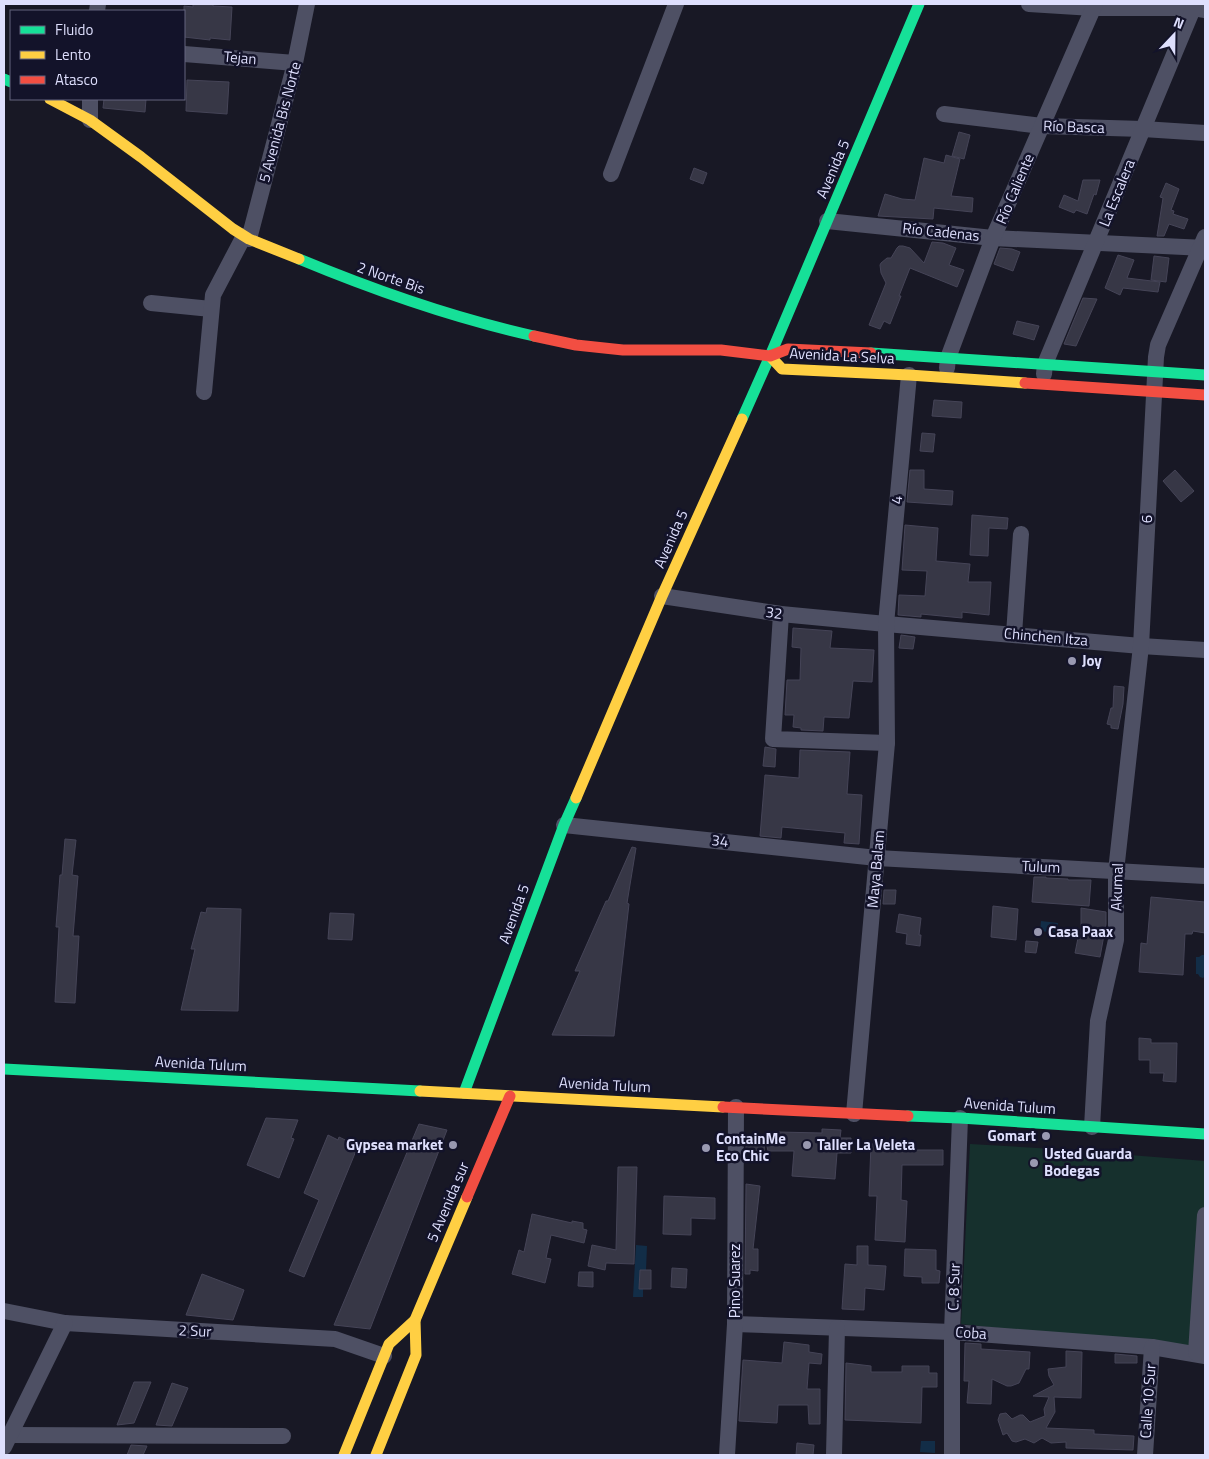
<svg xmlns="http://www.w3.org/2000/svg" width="1209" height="1459" font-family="'Titillium Web',sans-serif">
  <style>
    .green { fill: #16302d }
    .water { fill: #122d47 }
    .building { fill: #373746; stroke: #454457 }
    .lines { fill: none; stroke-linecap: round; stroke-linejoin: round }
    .street { stroke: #4e5064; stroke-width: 16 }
    .fast { stroke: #16e098; stroke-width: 11 }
    .slow { stroke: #ffcf43; stroke-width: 11 }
    .jam { stroke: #f24e42; stroke-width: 11 }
    .poi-dot { fill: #9999b1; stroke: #13132a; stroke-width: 2 }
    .labels { text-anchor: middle; stroke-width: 5; stroke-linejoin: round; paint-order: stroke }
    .street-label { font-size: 15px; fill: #dedffd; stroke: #13132a }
    .poi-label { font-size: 15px; font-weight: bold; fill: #dedffd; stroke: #13132a; text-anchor: start }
  </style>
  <rect width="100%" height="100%" fill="#181825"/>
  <!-- green -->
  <polygon class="green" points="970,1144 1054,1149 1205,1161 1205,1351 961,1324"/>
  <!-- water -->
  <g class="water">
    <polygon points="1041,921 1058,923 1057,933 1040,931"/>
    <polygon points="1202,955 1205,955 1205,976 1203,978 1200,977 1198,974 1196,974 1196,957 1199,957"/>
    <polygon points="636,1245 647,1246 646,1270 640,1270 639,1289 643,1289 643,1297 633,1297"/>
    <polygon points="921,1441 935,1441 935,1453 920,1452"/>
  </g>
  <!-- building -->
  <g class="building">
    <polygon points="193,4 213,4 213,6 232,7 230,40 210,38 210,40 184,37 184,6 193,7"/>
    <polygon points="187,80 229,82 227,114 186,111"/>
    <polygon points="104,99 146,99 145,112 103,108"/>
    <polygon points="959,132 970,135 964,159 952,156"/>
    <polygon points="946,155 960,159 951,196 973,198 972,212 934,208 933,219 878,216 885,194 902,199 915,200 924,158 944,163"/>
    <polygon points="694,168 707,173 703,184 690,179"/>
    <polygon points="1083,180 1100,180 1096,195 1094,194 1087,214 1076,210 1074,213 1059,207 1064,195 1078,201"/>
    <polygon points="1166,183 1179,189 1171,210 1174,211 1173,214 1188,219 1184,229 1169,224 1164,236 1157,236 1163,198 1160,197"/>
    <polygon points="932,242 943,243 956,248 949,265 964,270 957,287 910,268 899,296 901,296 890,324 884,321 880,329 869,325 886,283 881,273 880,265 881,263 887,258 891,258 897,248 899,246 903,246 910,248 924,263"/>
    <polygon points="1000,248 1012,249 1020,252 1013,271 994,264"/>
    <polygon points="1118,255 1134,260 1127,278 1160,282 1158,292 1123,288 1120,295 1105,288"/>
    <polygon points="1154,256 1169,258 1166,282 1151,280"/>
    <polygon points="1083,298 1097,299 1076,346 1064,344"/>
    <polygon points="1017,321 1039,326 1034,340 1013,334"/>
    <polygon points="934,400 962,402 961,418 932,416"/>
    <polygon points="922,433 935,434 933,452 920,451"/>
    <polygon points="910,470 924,470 924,489 953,491 952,505 907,502"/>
    <polygon points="1175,470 1194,491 1181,502 1163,481"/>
    <polygon points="972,515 1008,518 1007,529 989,528 988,556 970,555"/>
    <polygon points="905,525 938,528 936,561 970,564 968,582 991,582 989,615 962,612 962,618 921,614 921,617 898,615 899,595 925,596 927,571 902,570"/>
    <polygon points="793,628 832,631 830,648 874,650 872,682 853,681 849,718 824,717 823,731 801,730 801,728 793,727 794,715 785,715 787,680 800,680 801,648 792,647"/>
    <polygon points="901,635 915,637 913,649 899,648"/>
    <polygon points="1114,686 1124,687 1123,704 1118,729 1111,728 1111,725 1107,724 1111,708 1113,708"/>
    <polygon points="765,747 776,749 775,767 763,766"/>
    <polygon points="800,750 850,752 847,794 862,795 859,844 844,843 845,833 782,827 781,838 760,836 765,775 799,778"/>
    <polygon points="65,839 76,840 72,875 78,876 73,936 79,936 75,1003 55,1002 59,927 56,927 60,875 62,875"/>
    <polygon points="632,847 636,848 627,903 629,904 614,1036 552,1035 580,971 575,971 606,901 608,901"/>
    <polygon points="1034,877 1046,877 1046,878 1068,879 1068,880 1091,880 1089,906 1032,902"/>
    <polygon points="884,890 896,890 895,904 883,904"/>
    <polygon points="1151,897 1205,902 1205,933 1193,931 1192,934 1185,934 1183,975 1139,972 1141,943 1147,944"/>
    <polygon points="993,906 1018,909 1016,940 991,937"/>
    <polygon points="207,908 241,909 238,1011 181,1010 195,949 191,949 201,912 206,913"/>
    <polygon points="1081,908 1106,912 1106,924 1100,957 1075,953 1079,933 1081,934"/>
    <polygon points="330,913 354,914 352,940 328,939"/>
    <polygon points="899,914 921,918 919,935 921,935 920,946 906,944 907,934 896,932"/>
    <polygon points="1026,941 1038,942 1036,953 1025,952"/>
    <polygon points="1139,1038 1151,1039 1151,1043 1177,1043 1176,1082 1163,1081 1164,1073 1150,1073 1150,1060 1139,1060"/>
    <polygon points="266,1118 298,1120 291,1138 294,1139 279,1178 247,1165"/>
    <polygon points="419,1124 447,1130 370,1329 334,1325"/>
    <polygon points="822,1129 841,1130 840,1138 851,1138 851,1153 837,1153 835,1179 792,1176 794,1151 768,1151 765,1137 778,1137 778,1132 822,1133"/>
    <polygon points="328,1135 338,1140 339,1137 358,1146 304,1277 289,1271 319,1200 304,1193"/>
    <polygon points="746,1138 765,1140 764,1151 746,1150"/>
    <polygon points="871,1144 890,1144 889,1150 943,1150 943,1165 902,1165 901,1200 907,1201 905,1242 875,1240 877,1196 869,1196"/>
    <polygon points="618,1167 637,1167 634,1264 606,1263 605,1270 588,1266 592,1245 616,1250"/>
    <polygon points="746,1184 760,1186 753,1249 758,1249 758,1271 750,1270 750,1274 745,1274"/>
    <polygon points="664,1196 715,1198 715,1219 691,1218 691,1235 663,1234"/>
    <polygon points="532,1214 572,1223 572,1221 583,1223 583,1229 587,1230 584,1243 551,1235 546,1258 551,1259 545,1283 512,1274 519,1250 524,1252"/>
    <polygon points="857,1246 868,1246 868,1265 886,1266 884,1290 865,1288 864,1310 842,1309 845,1264 857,1265"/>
    <polygon points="905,1249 936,1250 936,1270 940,1271 939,1283 922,1283 922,1277 904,1276"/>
    <polygon points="672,1268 687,1269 686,1288 671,1287"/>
    <polygon points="640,1270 651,1270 651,1289 639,1289"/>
    <polygon points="579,1272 593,1272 593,1287 578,1286"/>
    <polygon points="202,1274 244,1290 233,1320 186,1315"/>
    <polygon points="784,1342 809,1345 809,1352 822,1354 821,1364 809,1363 807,1389 820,1389 820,1424 809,1424 808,1405 778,1405 777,1423 739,1421 743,1360 782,1363"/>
    <polygon points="965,1343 981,1344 981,1349 1030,1352 1029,1369 1026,1369 1019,1383 1011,1386 1007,1386 992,1379 991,1404 967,1403 969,1381 964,1381"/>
    <polygon points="1066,1351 1082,1352 1081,1398 1054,1397 1055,1412 1046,1428 1094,1430 1094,1434 1134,1436 1133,1450 1066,1448 1066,1442 1051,1443 1042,1438 1034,1443 1025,1439 1016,1442 1012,1441 1007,1433 1003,1435 998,1420 1000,1414 1006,1413 1012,1419 1020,1415 1023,1415 1030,1422 1045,1416 1044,1409 1049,1397 1033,1396 1054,1385 1049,1376 1048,1369 1066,1367"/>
    <polygon points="1115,1354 1137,1356 1137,1363 1115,1363"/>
    <polygon points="846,1363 871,1366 871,1372 902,1372 902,1366 929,1366 929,1373 937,1373 937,1387 922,1387 921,1423 845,1420"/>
    <polygon points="134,1382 151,1382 134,1423 117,1425"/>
    <polygon points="172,1383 188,1388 172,1426 156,1425"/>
    <polygon points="797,1443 814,1445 813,1455 796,1455"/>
    <polygon points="131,1445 147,1446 143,1455 127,1455"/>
  </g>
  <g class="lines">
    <!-- street -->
    <g class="street">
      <polyline points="1029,4 1093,8 1193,8 1205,10"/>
      <polyline points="97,11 98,4"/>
      <polyline points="184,54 295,63"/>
      <polyline points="944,114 1042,126 1143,129 1205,133"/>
      <polyline points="90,120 90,99"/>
      <polyline points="611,174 676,4"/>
      <polyline points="827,221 993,238 1205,248"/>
      <polyline points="249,239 295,63 307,4"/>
      <polyline points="151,303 211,309"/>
      <polyline points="947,368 948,358 993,238 1095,4"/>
      <polyline points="1044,374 1045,364 1195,4"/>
      <polyline points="204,392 213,295 244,236"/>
      <polyline points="662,596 781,614 886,624 1141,646 1205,650"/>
      <polyline points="781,614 773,739 887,743"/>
      <polyline points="1014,634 1021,534"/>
      <polyline points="564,825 877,858 1205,876"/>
      <polyline points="854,1114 887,743 886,624 909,375"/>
      <polyline points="1092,1127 1098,1021 1116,940 1116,871 1141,646 1156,357 1158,345 1205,237"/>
      <polyline points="4,1311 65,1323 335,1339 384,1356"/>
      <polyline points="735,1324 952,1332 1152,1347 1205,1356"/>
      <polyline points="1196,1353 1205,1215"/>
      <polyline points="10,1435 283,1436"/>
      <polyline points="4,1447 65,1323"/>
      <polyline points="727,1455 735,1324 736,1107"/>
      <polyline points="834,1455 837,1328"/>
      <polyline points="952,1455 952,1332 960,1118"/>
      <polyline points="1145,1455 1152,1347"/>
    </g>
    <!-- fast -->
    <g class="fast">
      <polyline points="4,79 11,82"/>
      <path d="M299,259C376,291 453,318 534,336"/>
      <polyline points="871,353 1205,375"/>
      <polyline points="742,419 770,356 919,4"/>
      <polyline points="4,1069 420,1091"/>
      <polyline points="464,1093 564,825 576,798"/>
      <polyline points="908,1116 960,1118 1205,1134"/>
    </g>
    <!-- slow -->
    <g class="slow">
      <polyline points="50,99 90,120 141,157 233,229 249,239 299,259"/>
      <polyline points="770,356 782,369 909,375 1025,383"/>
      <polyline points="576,798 662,596 742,419"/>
      <polyline points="420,1091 723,1107"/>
      <polyline points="344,1455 389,1344 415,1320 467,1197"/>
      <polyline points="376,1455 416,1355 415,1320"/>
    </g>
    <!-- jam -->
    <g class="jam">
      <polyline points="534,336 576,345 623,350 721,350 770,356 788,349 871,353"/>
      <polyline points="1025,383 1205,395"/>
      <polyline points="723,1107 908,1116"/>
      <polyline points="467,1197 510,1096"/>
    </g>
  </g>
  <!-- markers -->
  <g class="poi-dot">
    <circle cx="1072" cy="661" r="5"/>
    <circle cx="1038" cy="932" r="5"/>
    <circle cx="1046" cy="1136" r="5"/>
    <circle cx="453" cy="1145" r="5"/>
    <circle cx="807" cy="1145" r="5"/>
    <circle cx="706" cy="1148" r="5"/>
    <circle cx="1034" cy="1163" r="5"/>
  </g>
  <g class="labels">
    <!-- street labels -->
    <g class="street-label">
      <text transform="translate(240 58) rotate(5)" y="5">Tejan</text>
      <text transform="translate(280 122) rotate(-75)" y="5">5 Avenida Bis Norte</text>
      <text transform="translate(1074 127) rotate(2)" y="5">Río Basca</text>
      <text transform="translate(833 169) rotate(-67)" y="5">Avenida 5</text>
      <text transform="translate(1015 189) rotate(-67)" y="5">Río Caliente</text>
      <text transform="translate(1117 193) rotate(-68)" y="5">La Escalera</text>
      <text transform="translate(941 232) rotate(6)" y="5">Río Cadenas</text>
      <text transform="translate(391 278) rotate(19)" y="5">2 Norte Bis</text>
      <text transform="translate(842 356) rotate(3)" y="5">Avenida La Selva</text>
      <text transform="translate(897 500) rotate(-85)" y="5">4</text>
      <text transform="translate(1147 519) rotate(-87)" y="5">6</text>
      <text transform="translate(671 539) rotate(-66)" y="5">Avenida 5</text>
      <text transform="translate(774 613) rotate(8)" y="5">32</text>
      <text transform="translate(1046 637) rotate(5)" y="5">Chinchen Itza</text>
      <text transform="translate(720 841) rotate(6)" y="5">34</text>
      <text transform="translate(1041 867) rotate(3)" y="5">Tulum</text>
      <text transform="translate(876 869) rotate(-85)" y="5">Maya Balam</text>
      <text transform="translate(1117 887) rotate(-88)" y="5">Akumal</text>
      <text transform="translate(514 914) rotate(-70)" y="5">Avenida 5</text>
      <text transform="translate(201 1064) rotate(3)" y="5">Avenida Tulum</text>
      <text transform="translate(605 1085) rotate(3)" y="5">Avenida Tulum</text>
      <text transform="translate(1010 1106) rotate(4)" y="5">Avenida Tulum</text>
      <text transform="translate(448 1202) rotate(-67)" y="5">5 Avenida sur</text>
      <text transform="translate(735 1281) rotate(-90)" y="5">Pino Suarez</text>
      <text transform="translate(954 1287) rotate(-88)" y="5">C. 8 Sur</text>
      <text transform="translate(195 1331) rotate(3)" y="5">2 Sur</text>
      <text transform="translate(971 1333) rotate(4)" y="5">Coba</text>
      <text transform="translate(1148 1401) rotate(-86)" y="5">Calle 10 Sur</text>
    </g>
    <!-- poi labels -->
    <g class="poi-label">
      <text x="1082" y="666">Joy</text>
      <text x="1048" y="937">Casa Paax</text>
      <text x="1036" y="1141" text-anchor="end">Gomart</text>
      <text x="716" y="1144">ContainMe<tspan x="716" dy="17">Eco Chic</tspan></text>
      <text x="443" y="1150" text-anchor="end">Gypsea market</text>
      <text x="817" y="1150">Taller La Veleta</text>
      <text x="1044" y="1159">Usted Guarda<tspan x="1044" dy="17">Bodegas</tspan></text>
    </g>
  </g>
  <!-- border -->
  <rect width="1209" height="1459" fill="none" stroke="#dedffd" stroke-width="10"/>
  <!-- legend -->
  <rect x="10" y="10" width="175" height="90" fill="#13132a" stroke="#64657e"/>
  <rect x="20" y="26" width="25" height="8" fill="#16e098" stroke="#64657e"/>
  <text x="55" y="35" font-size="15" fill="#dedffd">Fluido</text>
  <rect x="20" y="51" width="25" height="8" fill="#ffcf43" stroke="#64657e"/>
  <text x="55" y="60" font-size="15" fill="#dedffd">Lento</text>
  <rect x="20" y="76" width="25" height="8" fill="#f24e42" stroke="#64657e"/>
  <text x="55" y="85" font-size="15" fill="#dedffd">Atasco</text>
  <!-- north arrow -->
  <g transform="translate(1174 35) rotate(22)" stroke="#13132a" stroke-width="4" paint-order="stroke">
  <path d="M0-4L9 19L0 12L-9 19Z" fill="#dedffd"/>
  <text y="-8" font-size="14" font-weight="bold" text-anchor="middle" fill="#dedffd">N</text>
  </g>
</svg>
